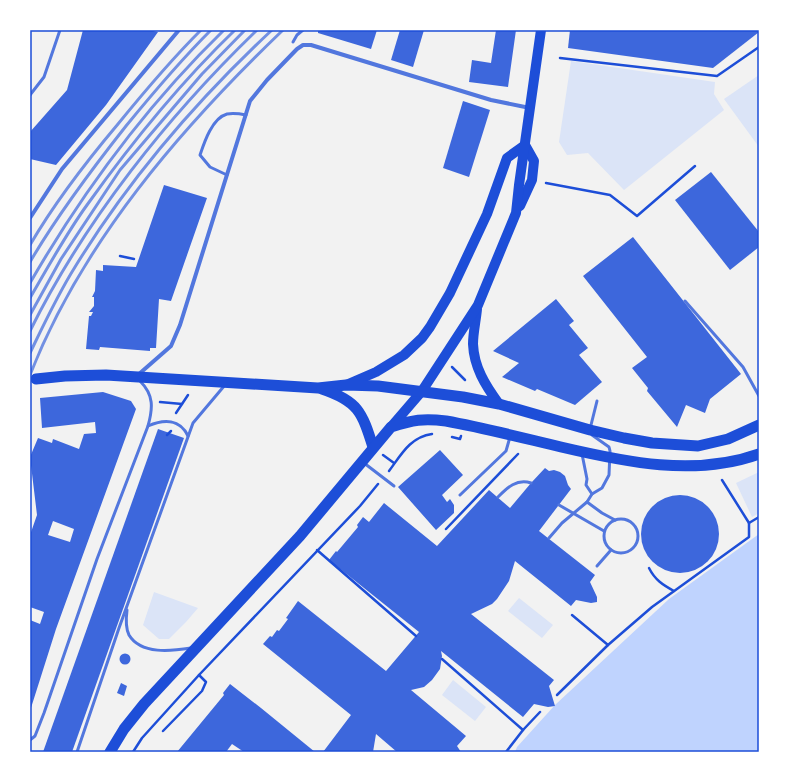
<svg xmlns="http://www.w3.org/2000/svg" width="789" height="782" font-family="'Alegreya Sans',sans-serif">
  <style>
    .green { fill: #dbe4f7 }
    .water { fill: #bfd3fe }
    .building { fill: #3d67dc; fill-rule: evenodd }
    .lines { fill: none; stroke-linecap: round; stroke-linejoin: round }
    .path { stroke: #1d4ed8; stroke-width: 2.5 }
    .service { stroke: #5277de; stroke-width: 3 }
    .minor { stroke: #5277de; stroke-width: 4 }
    .primary { stroke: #1d4ed8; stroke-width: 10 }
    .trunk { stroke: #1d4ed8; stroke-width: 11 }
    .rail { stroke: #7290e2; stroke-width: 3 }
    .neatline { fill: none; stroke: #1d4ed8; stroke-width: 1.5 }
  </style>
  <rect width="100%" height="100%" fill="#f2f2f2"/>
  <!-- green -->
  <g class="green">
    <polygon points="571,61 715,82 714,94 724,110 624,190 588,153 567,155 559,142"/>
    <polygon points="759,75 759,147 724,99"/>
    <polygon points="759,472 759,513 752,517 736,483"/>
    <polygon points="154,592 198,608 186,622 169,639 159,639 143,625"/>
    <polygon points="519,598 553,625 542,638 508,611"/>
    <polygon points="453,680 486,707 475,721 442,695"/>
  </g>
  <!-- water -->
  <polygon class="water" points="759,534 759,752 515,752 517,747 555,705 669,599"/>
  <!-- building -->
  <g class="building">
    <polygon points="83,30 148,30 158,32 106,105 56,165 30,159 30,132 67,90"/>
    <polygon points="318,30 377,30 371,49 318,33"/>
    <polygon points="400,30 424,30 413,67 391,60"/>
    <polygon points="496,30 516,30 508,87 469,82 472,60 491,63"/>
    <polygon points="570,30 759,30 759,32 713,68 568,48"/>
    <polygon points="463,101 490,110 469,177 443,168"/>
    <polygon points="711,172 759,232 759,247 730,270 675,200"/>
    <polygon points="164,185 207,198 171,301 159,299 156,348 150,348 150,351 100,347 99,350 86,349 89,316 91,316 93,312 89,312 94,306 94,297 92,297 95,291 96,270 103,271 103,265 136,267"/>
    <polygon points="633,237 741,374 710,399 705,413 686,405 677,427 647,391 648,388 632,368 647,357 583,276"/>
    <polygon points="556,299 574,321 569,325 588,348 579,355 602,382 575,405 537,389 535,391 502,377 519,363 493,351"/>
    <path d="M103,392L131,401L136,409L56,629L30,711V620L40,624L44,612L30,607V535L37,515L30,457L38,438L52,443L53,439L79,449L84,434L96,433L95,422L42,428L40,398ZM53,521L74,529L70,542L48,535Z"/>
    <polygon points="158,429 184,438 72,752 43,752"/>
    <polygon points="440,450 463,475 442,495 447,502 450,499 454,505 454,513 436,530 398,487"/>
    <polygon points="545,468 549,471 554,470 560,472 565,476 568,485 571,489 539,531 595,575 590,582 597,597 597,602 591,603 576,600 571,606 515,561 509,581 497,599 492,604 471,614 554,680 549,686 555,706 548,707 534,704 523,717 441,651 442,656 440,669 432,680 424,687 411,690 466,736 457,746 461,752 397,752 376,734 373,752 323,752 351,715 263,644 270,636 272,637 277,630 279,631 288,619 286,618 298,601 386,671 419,632 329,560 336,551 337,552 358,527 357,525 363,517 369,522 384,503 437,546 489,490 510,508 531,483"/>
    <circle cx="680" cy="534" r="39"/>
    <circle cx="125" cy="659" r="5.5"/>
    <polygon points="121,683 127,686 124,696 117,693"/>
    <polygon points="230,684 261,708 315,752 244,752 232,744 226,752 177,752 224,695 223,693"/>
  </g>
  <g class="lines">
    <!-- path -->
    <g class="path">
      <polyline points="560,58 717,76 759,47"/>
      <polyline points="546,183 610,195 637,216 695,166"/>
      <polyline points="120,256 134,259"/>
      <polyline points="452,367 465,380"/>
      <polyline points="160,402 182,404"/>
      <polyline points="176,413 188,395"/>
      <polyline points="167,435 171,431"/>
      <polyline points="452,437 460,439 461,436"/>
      <polyline points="383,455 394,463"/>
      <path d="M389,471C401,455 410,437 432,434"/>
      <polyline points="722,480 749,523 759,517"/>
      <polyline points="446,529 518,454"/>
      <polyline points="317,550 416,636"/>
      <path d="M649,568C655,580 663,585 674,591"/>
      <polyline points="572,615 608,645"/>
      <polyline points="442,659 523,730"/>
      <polyline points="557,695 608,645 652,607 749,537 749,523"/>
      <polyline points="163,731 202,691 206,682 199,675"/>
      <polyline points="133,752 142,738 199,675 360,506 378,484"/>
      <polyline points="506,752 523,730 540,712"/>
    </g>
    <!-- service -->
    <g class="service">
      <polyline points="293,42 297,35 303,30"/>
      <polyline points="30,95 44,77 60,30"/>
      <path d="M227,175L210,167L200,155C204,143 212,118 227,114C233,113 241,114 246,115"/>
      <polyline points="685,301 743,367 759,396"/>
      <path d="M148,426C164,419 180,419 188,436"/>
      <polyline points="590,429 597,401"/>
      <polyline points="582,454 587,479 586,485 592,494"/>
      <polyline points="364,463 394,486"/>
      <polyline points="460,495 506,451 510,437"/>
      <path d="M498,497C507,488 517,478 531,483"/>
      <polyline points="587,502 602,513 615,520"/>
      <polyline points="559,505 604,531"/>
      <circle cx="621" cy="536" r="17"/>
      <polyline points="549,538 562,523 587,502 592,494 602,488 609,475 610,451 609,447 592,435"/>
      <polyline points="597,566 611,550"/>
      <path d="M127,610C126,618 125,627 129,635C141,655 172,651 191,648"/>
      <path d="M30,740L35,736L44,713L97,559L148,426C153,408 154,395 140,381"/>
      <polyline points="77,752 119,628 193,423 225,385"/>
    </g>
    <!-- minor -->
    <g class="minor">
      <polyline points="30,218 62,169 179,30"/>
      <polyline points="139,374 171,346 180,325 250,101 267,80 297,49 303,45 311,45 491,100 530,108"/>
    </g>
    <!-- primary -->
    <g class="primary">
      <polyline points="520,206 532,180 534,161 525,145"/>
      <path d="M477,309C476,320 473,333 473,344C474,367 485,385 499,404"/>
      <polyline points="346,385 376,372 404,355 422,338 430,327 450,293 487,214 507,158 525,145"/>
      <polyline points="391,427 422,391 478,305 516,213 519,185 541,30"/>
    </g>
    <!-- trunk -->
    <g class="trunk">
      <polyline points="36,379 65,376 106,375 318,388 346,385 378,386 463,397 499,404 590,430 624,438 652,443 698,446 728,439 759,425"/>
      <path d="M322,389C358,401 362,412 373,447"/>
      <path d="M110,752L124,729L144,704L300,536L391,427C413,420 423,418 446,421C485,428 523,438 561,447C625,462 695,477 759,454"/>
    </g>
    <!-- rail -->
    <g class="rail">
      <path d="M30,245C55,202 86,162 118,124C144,92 171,60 201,30"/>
      <path d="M30,262C58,214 92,169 126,126C153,93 181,60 211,30"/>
      <path d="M30,283C83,191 148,104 224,30"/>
      <path d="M30,298C48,267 66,234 87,205C132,142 180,83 235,30"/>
      <polyline points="30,315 61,259 120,170 202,74 245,30"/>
      <path d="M30,331C85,220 168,116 257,30"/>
      <path d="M30,353C44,324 58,294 75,267C129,179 197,100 272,30"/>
      <path d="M30,375C82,242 181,128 283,30"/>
    </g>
  </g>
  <!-- border -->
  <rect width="789" height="782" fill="none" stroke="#ffffff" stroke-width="62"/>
  <rect x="31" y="31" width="727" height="720" class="neatline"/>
</svg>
